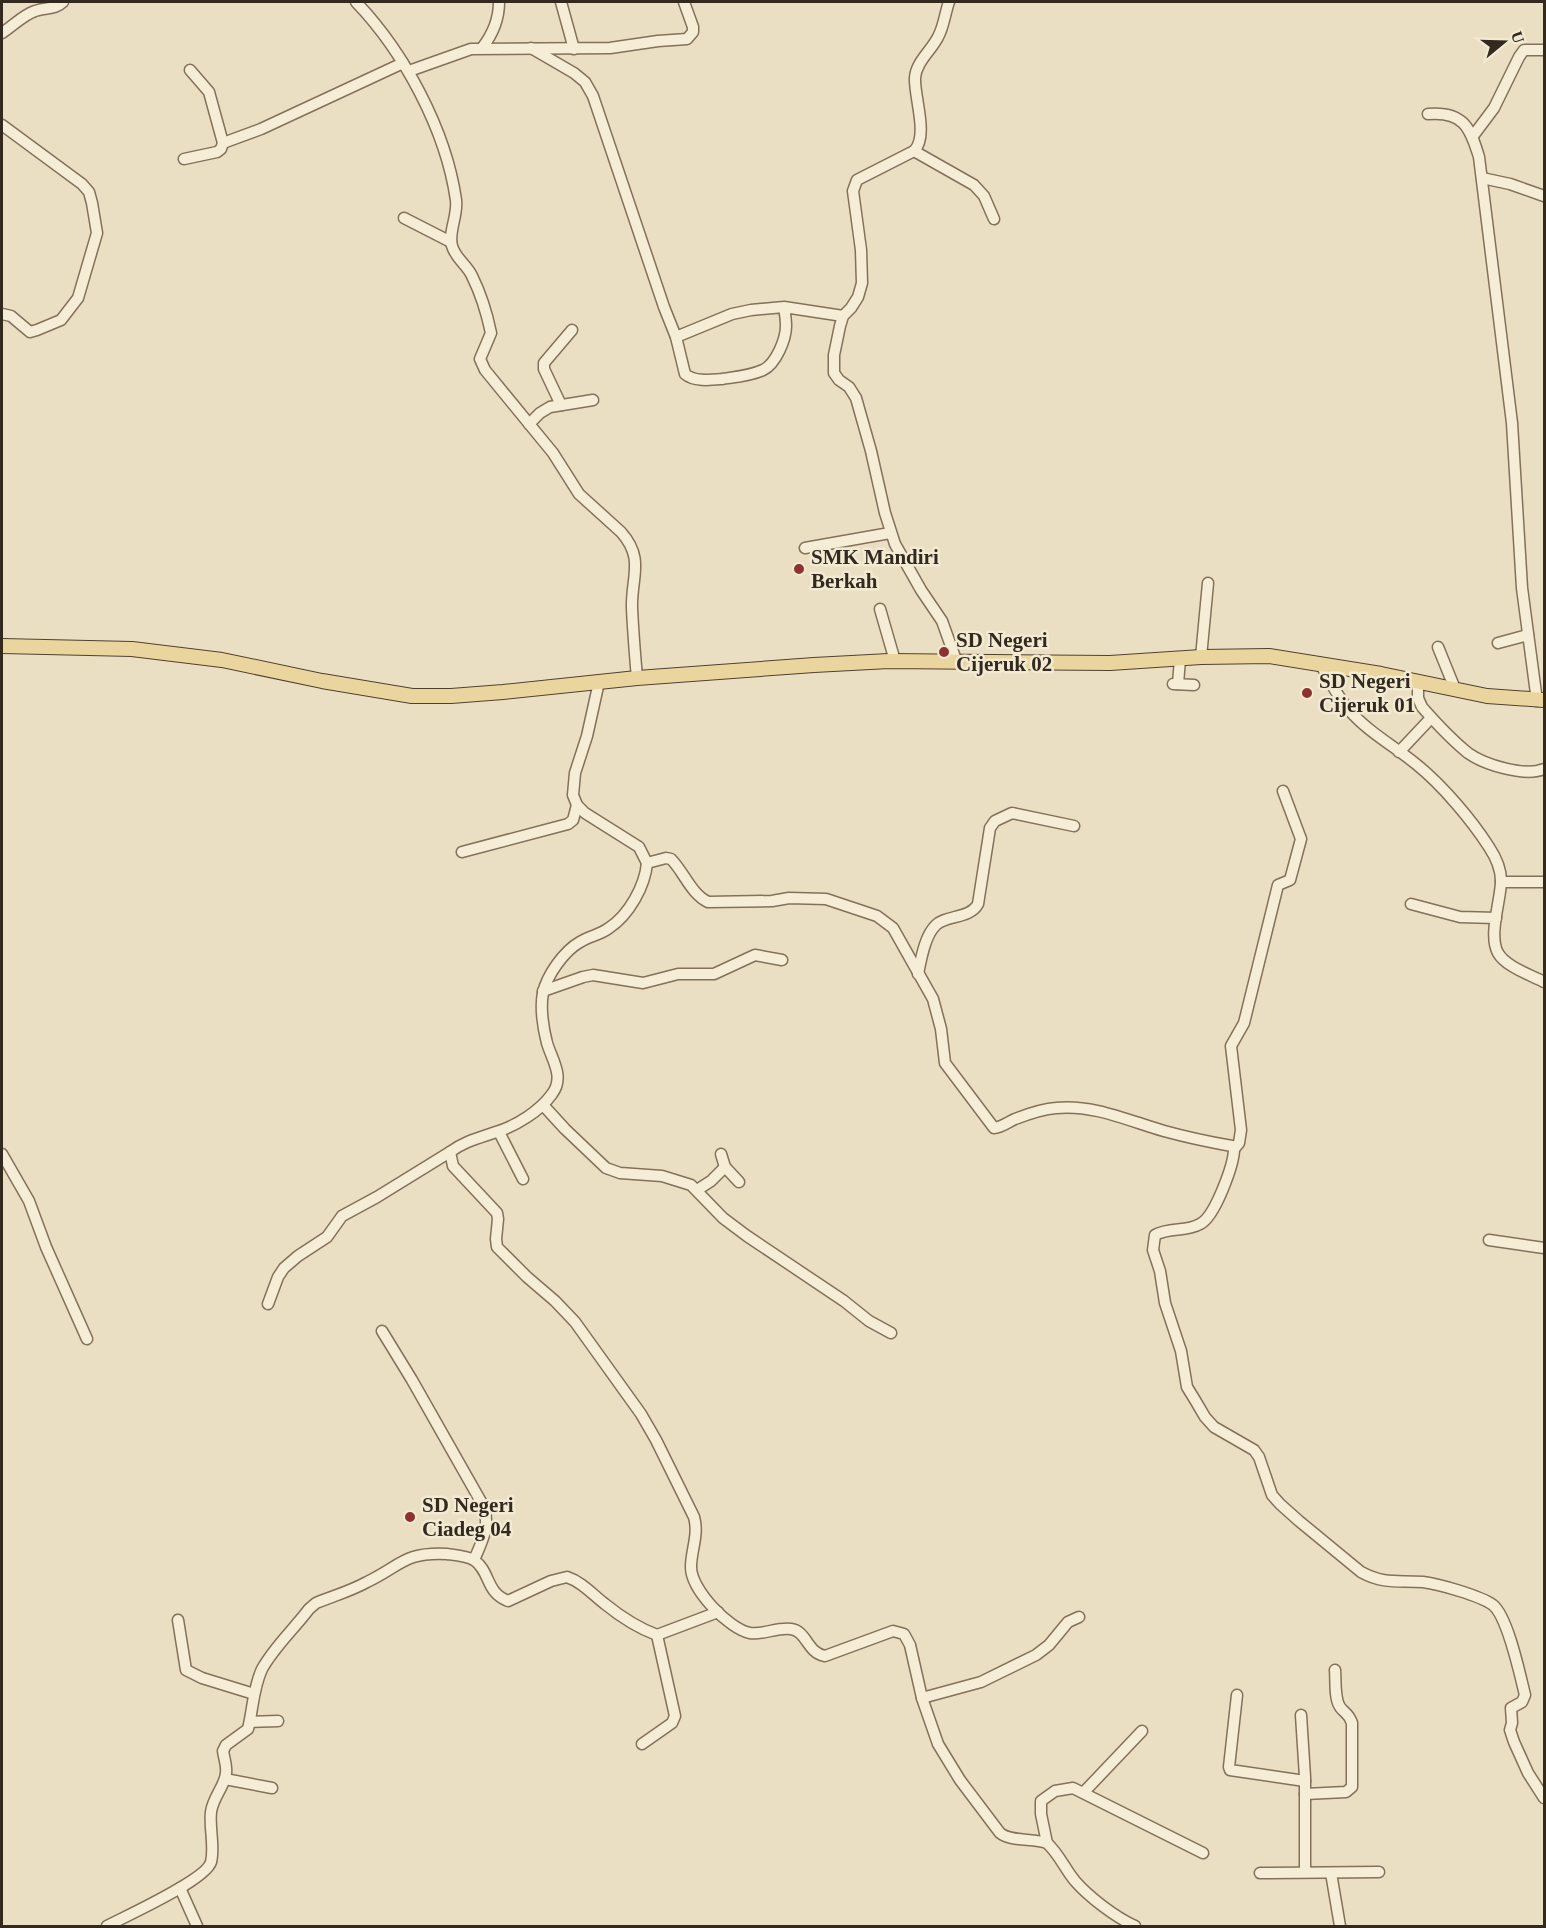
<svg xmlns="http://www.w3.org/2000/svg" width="1546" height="1928" font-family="Georgia,serif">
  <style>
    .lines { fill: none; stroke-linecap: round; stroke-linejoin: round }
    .minor-casing { stroke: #83715b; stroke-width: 13 }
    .major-casing { stroke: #51402f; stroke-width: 16 }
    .minor { stroke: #f6edd6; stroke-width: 10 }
    .major { stroke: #ebd59e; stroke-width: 14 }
    .poi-dot { fill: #8d3230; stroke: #f2ead2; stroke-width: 2 }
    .labels { text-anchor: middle; stroke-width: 5; stroke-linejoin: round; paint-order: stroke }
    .poi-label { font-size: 21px; font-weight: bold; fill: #34291e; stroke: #f2ead2; text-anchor: start }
  </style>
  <rect width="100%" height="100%" fill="#eadfc3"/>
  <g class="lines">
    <!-- minor casing -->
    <g class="minor-casing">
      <g id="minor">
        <path d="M356,2C404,52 446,130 456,200C458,216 448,232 452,246C456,259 467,265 472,276C481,294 487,314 491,333L480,359L485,370L553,453L579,494L621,532C645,559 631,577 632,608C633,631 635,655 637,678"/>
        <polyline points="561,2 574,49"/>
        <path d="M949,2C945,13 944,26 938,37C931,51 916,62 915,78C914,97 929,136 914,151L857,180L853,191L861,250L862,283L858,297L851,308L843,316L840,326L834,355V373L839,380L849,387L856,398L871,451L885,513L895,544L921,590L942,621L956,660"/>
        <path d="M2,33C13,26 23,15 35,11C46,7 55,10 63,2"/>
        <path d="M482,48C493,34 499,19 499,2"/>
        <polyline points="531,48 574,73 585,82 593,96 664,307 676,337"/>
        <polyline points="190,70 209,92 223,143"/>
        <polyline points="409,71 471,49 610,48 658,41 687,39 693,32 693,27 684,2"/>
        <path d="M1428,114C1463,111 1470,127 1479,157L1512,423L1522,588L1537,701"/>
        <polyline points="2,125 82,184 89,192 92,203 97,233 78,298 61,320 37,330 30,332 11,316 2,314"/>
        <polyline points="1473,136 1494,108 1519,57 1524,50 1544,50"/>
        <polyline points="914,151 974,185 984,196 994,219"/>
        <polyline points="184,159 217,152 221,149 223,143 261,129 403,63"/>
        <polyline points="1482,178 1510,184 1544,196"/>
        <polyline points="404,218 451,242"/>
        <path d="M784,307C785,313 786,319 786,326C786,339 776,364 763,370C750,376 735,377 722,379C711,380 694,382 685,374L676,337L732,314L751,310L784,307L843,316"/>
        <polyline points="561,405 544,369 544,363 572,330"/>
        <polyline points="529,424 540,413 550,407 593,400"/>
        <polyline points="805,548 890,533"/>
        <polyline points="880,609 895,661"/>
        <polyline points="1498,643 1528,635"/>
        <polyline points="1438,647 1455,689"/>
        <polyline points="1201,657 1208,583"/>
        <path d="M1320,663C1329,680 1337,696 1349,710C1368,732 1394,746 1416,764C1442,785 1471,819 1489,847C1495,856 1501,869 1501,881C1501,900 1488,935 1498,953C1506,967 1531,975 1544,982"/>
        <path d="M599,682L587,736L575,773L573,795L577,805L585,813L639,847L647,863C645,886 629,915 609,928C600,935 589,936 580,942C564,951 547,975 543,993C540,1007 543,1028 547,1043C552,1060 565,1077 552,1094C540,1111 516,1126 496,1132C479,1138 465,1141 450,1152L453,1166L497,1213L498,1219L496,1239L497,1247L527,1277L555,1301L575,1322L641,1414L656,1440L694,1517C699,1535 691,1550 691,1567C691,1590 729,1629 750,1633C764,1635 777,1627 791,1629C807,1631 807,1653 825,1656L893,1631L904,1634L910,1645L922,1698L938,1744L960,1780L1000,1833C1011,1842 1033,1838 1047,1843C1059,1854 1065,1869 1075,1881C1089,1897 1115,1917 1135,1926"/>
        <path d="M1418,683V698L1422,707C1436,723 1452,740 1468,753C1485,765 1525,777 1544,769"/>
        <polyline points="1173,684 1194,685"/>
        <polyline points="1178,684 1180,659"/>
        <polyline points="1399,752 1431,718"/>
        <polyline points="462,852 568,824 573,820 577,805"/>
        <path d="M647,863L666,858L671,859C684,872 691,894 708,902L772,901L789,898L826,899L877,916L893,928L933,999L941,1029L945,1063L994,1128C1003,1127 1008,1122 1015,1119C1028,1114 1042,1109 1056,1108C1093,1104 1129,1121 1164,1131C1186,1137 1209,1142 1232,1146L1234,1149C1234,1164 1215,1217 1200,1224C1187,1232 1169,1227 1155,1235L1153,1250L1160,1271L1165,1303L1181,1351L1187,1387L1195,1400L1205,1417L1214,1427L1254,1450L1259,1457L1272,1495L1280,1504L1299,1521L1361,1572C1385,1585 1399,1580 1423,1582C1439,1584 1481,1596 1493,1605C1508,1617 1520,1675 1525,1695L1522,1702L1511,1708L1512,1723L1510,1730L1514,1742L1528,1773L1544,1798"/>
        <polyline points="1501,882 1544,882"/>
        <polyline points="1411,904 1460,917 1496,918"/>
        <path d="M918,974C921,959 925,935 936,925C946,915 970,919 978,904L990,828L995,821L1012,813L1074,826"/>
        <polyline points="543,991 583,977 593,975 643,983 678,974 714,974 755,955 782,960"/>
        <polyline points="543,1105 565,1129 606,1168 620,1173 662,1176 691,1185 723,1218 747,1236 844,1301 869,1321 891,1333"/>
        <polyline points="499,1132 523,1179"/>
        <polyline points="1234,1149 1239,1143 1241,1130 1231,1046 1244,1023 1278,885 1290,880 1301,839 1283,791"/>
        <polyline points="2,1154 29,1201 46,1247 87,1339"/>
        <polyline points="721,1154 725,1167 739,1182"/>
        <polyline points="697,1190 711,1181 725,1167"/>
        <polyline points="1489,1240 1544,1248"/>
        <polyline points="268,1304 278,1277 284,1268 298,1256 327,1237 342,1216 377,1197 450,1152"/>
        <path d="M382,1331L412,1380L484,1507C490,1528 482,1541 474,1560"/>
        <polyline points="178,1620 186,1670 202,1678 254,1694"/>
        <polyline points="1237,1695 1229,1767 1230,1770 1305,1781"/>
        <polyline points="922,1698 981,1682 1036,1655 1049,1645 1068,1622 1079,1617"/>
        <polyline points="1301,1715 1305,1777 1305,1872"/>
        <polyline points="250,1722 278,1721"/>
        <polyline points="642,1744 672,1723 675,1716 657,1635"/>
        <polyline points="225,1779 272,1788"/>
        <polyline points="1084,1792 1142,1731"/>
        <path d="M1305,1794L1346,1792L1352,1787V1723C1348,1712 1345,1714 1340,1707C1334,1698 1336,1680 1335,1670"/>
        <polyline points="1047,1843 1041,1814 1041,1801 1055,1791 1073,1788 1203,1853"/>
        <polyline points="1260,1873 1379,1872"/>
        <polyline points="1331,1873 1340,1926"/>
        <polyline points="180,1888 197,1926"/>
        <path d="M107,1926C126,1916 206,1880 211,1862C215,1846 209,1828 211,1812C213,1797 225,1786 226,1773C227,1766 224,1758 223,1751L226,1745L248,1729C253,1709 253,1688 262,1669C274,1647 294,1629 309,1609L316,1603C333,1596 351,1591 367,1582C402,1565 404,1552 447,1554C455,1555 467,1556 474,1560C491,1572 485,1592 508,1601L551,1581L567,1577C582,1582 592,1594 605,1604C621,1617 638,1628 657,1635L718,1612"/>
      </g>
    </g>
    <!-- major casing -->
    <g class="major-casing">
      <polyline id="major" points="2,646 132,649 222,660 322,681 412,696 451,696 503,692 637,678 814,665 889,661 1110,663 1201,657 1269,656 1381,674 1487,696 1544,700"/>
    </g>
    <!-- minor -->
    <use href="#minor" class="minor"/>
    <!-- major -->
    <use href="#major" class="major"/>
  </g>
  <!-- markers -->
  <g class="poi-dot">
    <circle cx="799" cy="569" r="6"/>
    <circle cx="944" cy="652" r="6"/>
    <circle cx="1307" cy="693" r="6"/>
    <circle cx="410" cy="1517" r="6"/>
  </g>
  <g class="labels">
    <!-- poi labels -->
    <g class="poi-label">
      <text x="811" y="564">SMK Mandiri<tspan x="811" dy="24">Berkah</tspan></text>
      <text x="956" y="647">SD Negeri<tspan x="956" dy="24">Cijeruk 02</tspan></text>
      <text x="1319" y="688">SD Negeri<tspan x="1319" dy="24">Cijeruk 01</tspan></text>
      <text x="422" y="1512">SD Negeri<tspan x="422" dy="24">Ciadeg 04</tspan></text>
    </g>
  </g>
  <!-- border -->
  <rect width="1546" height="1928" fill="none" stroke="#34291e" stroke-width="6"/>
  <!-- north arrow -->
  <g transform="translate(1504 42) rotate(71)" stroke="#f2ead2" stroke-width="4.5" paint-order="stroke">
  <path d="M0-4.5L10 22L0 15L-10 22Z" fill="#34291e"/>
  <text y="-9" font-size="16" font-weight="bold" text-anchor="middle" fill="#34291e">U</text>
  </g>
</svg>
